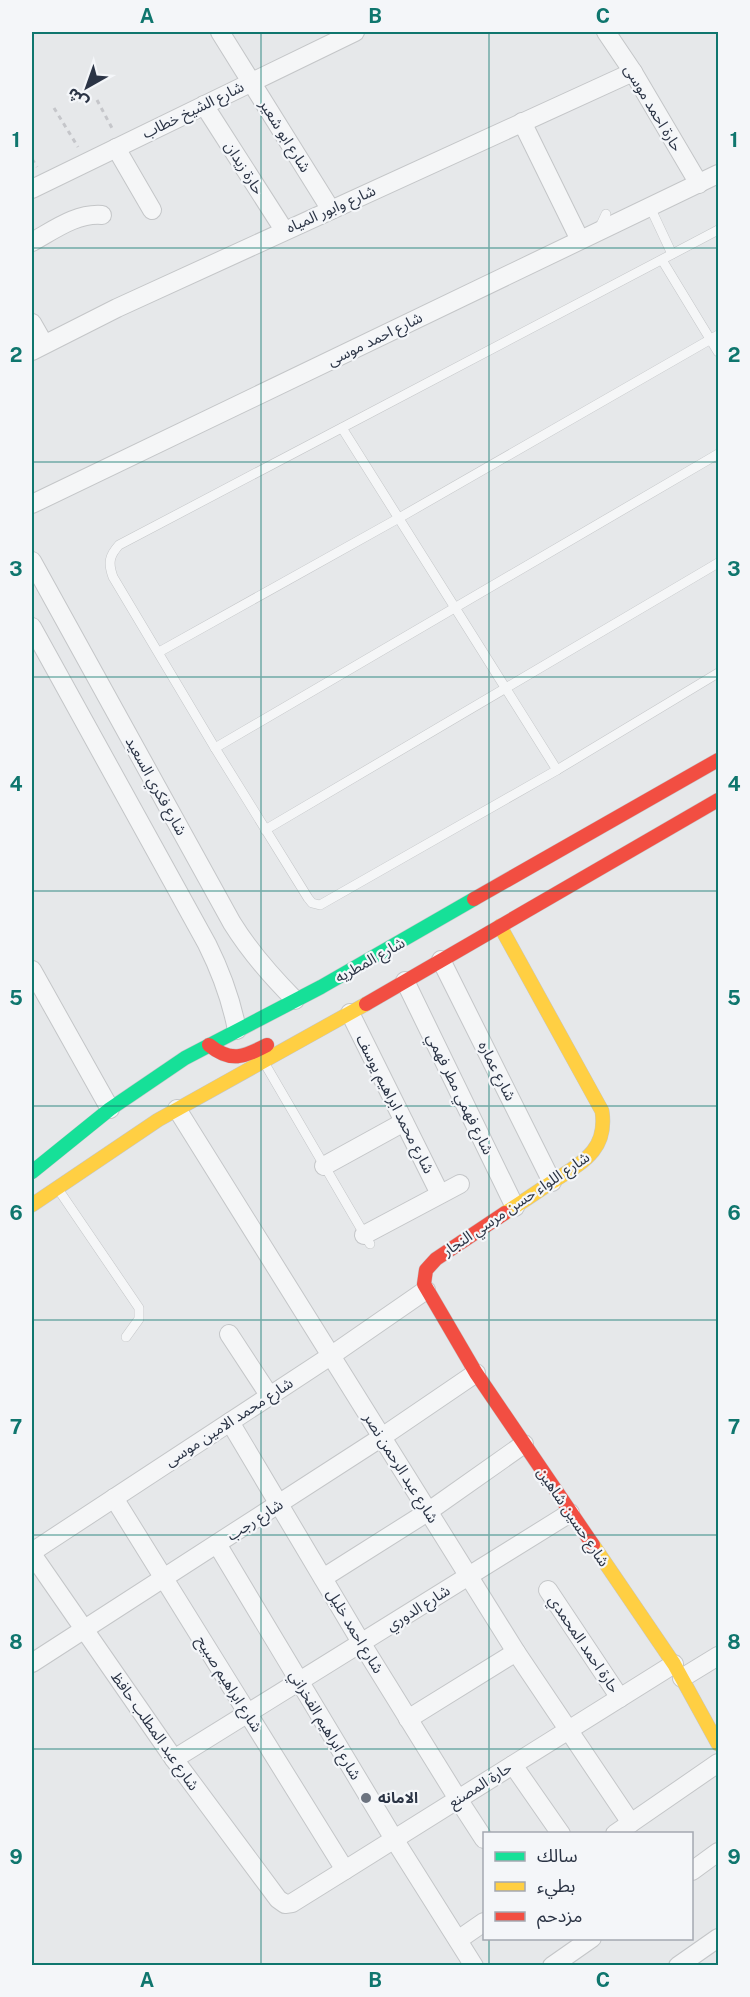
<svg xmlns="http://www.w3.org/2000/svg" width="750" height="1997" font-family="'Public Sans','Noto Sans Arabic',sans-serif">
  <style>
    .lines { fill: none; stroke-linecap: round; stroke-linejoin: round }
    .lane-casing { stroke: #c4c6c8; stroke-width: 10 }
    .street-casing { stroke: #c4c6c8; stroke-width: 20 }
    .fast-casing { stroke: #c4c6c8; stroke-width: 15 }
    .slow-casing { stroke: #c4c6c8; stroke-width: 15 }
    .jam-casing { stroke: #c4c6c8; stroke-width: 15 }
    .path { stroke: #c5c6ca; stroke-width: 3; stroke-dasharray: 4.5 4.5; stroke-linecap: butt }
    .lane { stroke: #f5f6f7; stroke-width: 9 }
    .street { stroke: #f5f6f7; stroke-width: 18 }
    .fast { stroke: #16e098; stroke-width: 14 }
    .slow { stroke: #ffcf43; stroke-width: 14 }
    .jam { stroke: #f24e42; stroke-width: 14 }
    .grid { fill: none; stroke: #0f766e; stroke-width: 1.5; stroke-opacity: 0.55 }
    .poi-dot { fill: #6c737f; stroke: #f4f6f9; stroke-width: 2 }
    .labels { text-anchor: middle; stroke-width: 4.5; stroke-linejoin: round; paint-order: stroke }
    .street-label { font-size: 15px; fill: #2b3445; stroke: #f4f6f9 }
    .poi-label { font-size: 15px; font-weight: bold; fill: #2b3445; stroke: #f4f6f9; text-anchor: start }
    .neatline { fill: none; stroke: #0f766e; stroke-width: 2 }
    .grid-label { font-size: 20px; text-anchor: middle; font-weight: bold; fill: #0f766e }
  </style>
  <rect width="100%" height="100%" fill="#e6e8ea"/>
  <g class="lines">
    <!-- lane casing -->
    <g class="lane-casing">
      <g id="lane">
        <polyline points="650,207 672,254"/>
        <polyline points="599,229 606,214"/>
        <path d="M718,230L119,545C109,556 108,563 113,577L215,748L308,898L312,903L320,905L557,770L718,673"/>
        <polyline points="662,260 718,352"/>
        <polyline points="342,428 557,770"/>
        <polyline points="159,652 399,518 718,335"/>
        <polyline points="215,748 718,454"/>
        <polyline points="265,830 718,563"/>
        <polyline points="265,1064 370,1244"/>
        <polyline points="58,1189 139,1308 139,1319 126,1337"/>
      </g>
    </g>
    <!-- street casing -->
    <g class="street-casing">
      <g id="street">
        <polyline points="220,32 331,210"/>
        <polyline points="606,32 633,72 699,184"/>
        <polyline points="204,105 284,230"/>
        <polyline points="522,122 580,240"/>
        <polyline points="116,148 152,210"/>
        <polyline points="32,189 355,32"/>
        <path d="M32,242C54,230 76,213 102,215"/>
        <polyline points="32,323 44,344"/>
        <polyline points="32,351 117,308 633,72"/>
        <polyline points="32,504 718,174"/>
        <path d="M32,561L232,923C250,952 271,976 295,1000"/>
        <path d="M32,627L207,944C221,972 231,999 237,1030"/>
        <polyline points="441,960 552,1182"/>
        <polyline points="32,970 110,1109"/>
        <polyline points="405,981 515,1207"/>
        <polyline points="350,1013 440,1194"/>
        <polyline points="177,1109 516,1652 631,1823"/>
        <polyline points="324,1166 404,1122"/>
        <polyline points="364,1235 460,1184"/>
        <polyline points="229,1334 269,1395"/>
        <polyline points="230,1422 362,1644 458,1799 484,1839"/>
        <polyline points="114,1498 345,1870"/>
        <polyline points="217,1544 394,1839 474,1966"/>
        <polyline points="32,1552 332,1355 426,1290"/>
        <polyline points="32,1554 174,1759 278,1899 285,1904 292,1903 345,1870 674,1664"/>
        <polyline points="323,1578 429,1511 524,1444"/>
        <polyline points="548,1590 620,1698"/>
        <polyline points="32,1663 382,1437 476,1373"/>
        <polyline points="682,1678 718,1656"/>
        <polyline points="408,1719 516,1652"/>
        <polyline points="174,1759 570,1513"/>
        <polyline points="513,1765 561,1834"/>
        <polyline points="615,1834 718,1763"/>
        <polyline points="692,1871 718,1852"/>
        <polyline points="458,1940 484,1922"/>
        <polyline points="552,1966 592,1938"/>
        <polyline points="678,1966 718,1938"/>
      </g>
    </g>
    <!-- fast casing -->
    <g class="fast-casing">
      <polyline id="fast" points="32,1172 110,1109 185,1058 321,987 474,899"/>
    </g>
    <!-- slow casing -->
    <g class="slow-casing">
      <g id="slow">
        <path d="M500,926L602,1111C608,1151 581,1163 552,1182C537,1192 521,1203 505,1213"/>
        <polyline points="32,1205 158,1120 366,1004"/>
        <polyline points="593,1545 674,1664 718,1744"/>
      </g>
    </g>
    <!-- jam casing -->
    <g class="jam-casing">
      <g id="jam">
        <polyline points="474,899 718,760"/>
        <polyline points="366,1004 718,800"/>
        <path d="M209,1045C231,1063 244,1057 267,1045"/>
        <polyline points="505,1213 436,1259 426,1270 424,1284 476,1373 593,1545"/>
      </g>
    </g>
    <!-- path -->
    <g class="path">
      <polyline points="97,100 113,130"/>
      <polyline points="54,108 78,147"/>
      <polyline points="32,159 37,167"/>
    </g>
    <!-- lane -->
    <use href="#lane" class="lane"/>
    <!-- street -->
    <use href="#street" class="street"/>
    <!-- fast -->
    <use href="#fast" class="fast"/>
    <!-- slow -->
    <use href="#slow" class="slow"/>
    <!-- jam -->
    <use href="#jam" class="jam"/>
  </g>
  <!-- grid -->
  <path class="grid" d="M261,32V1966M489,32V1834M32,248H718M32,462H718M32,677H718M32,891H718M32,1106H718M32,1320H718M32,1535H718M32,1749H718M489,1938V1966"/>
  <!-- markers -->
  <circle class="poi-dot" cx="366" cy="1798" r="6"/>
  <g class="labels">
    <!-- street labels -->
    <g class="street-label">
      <text transform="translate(653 108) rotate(59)" y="5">حارة احمد موسى</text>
      <text transform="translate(193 110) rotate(-26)" y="5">شارع الشيخ خطاب</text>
      <text transform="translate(285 136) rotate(58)" y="5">شارع ابو شعير</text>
      <text transform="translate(244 168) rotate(58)" y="5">حارة زيدان</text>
      <text transform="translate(331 209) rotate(-24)" y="5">شارع وابور المياه</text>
      <text transform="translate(375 339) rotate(-26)" y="5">شارع احمد موسى</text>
      <text transform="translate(156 786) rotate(61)" y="5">شارع فكري السعيد</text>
      <text transform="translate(370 960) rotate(-29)" y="5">شارع المطريه</text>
      <text transform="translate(497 1071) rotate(63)" y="5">شارع عماره</text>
      <text transform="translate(460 1094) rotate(64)" y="5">شارع فهمي مطر فهمي</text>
      <text transform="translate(395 1104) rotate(63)" y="5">شارع محمد ابراهيم يوسف</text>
      <text transform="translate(516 1204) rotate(-34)" y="5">شارع اللواء حسن مرسي النجار</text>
      <text transform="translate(229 1422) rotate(-33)" y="5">شارع محمد الامين موسى</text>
      <text transform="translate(401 1468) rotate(58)" y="5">شارع عبد الرحمن نصر</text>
      <text transform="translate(573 1517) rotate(56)" y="5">شارع حسين شاهين</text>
      <text transform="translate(255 1520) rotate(-33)" y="5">شارع رجب</text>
      <text transform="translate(418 1608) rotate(-32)" y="5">شارع الدوري</text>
      <text transform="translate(355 1631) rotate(59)" y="5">شارع احمد خليل</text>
      <text transform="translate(584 1644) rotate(56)" y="5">حارة احمد المحمدي</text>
      <text transform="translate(229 1684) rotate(58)" y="5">شارع ابراهيم صبيح</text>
      <text transform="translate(325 1725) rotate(59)" y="5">شارع ابراهيم الفخراني</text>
      <text transform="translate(155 1731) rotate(55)" y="5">شارع عبد المطلب حافظ</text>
      <text transform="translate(480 1785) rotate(-32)" y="5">حارة المصنع</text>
    </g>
    <!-- poi labels -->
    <g class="poi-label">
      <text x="378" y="1803">الامانه</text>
    </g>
  </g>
  <!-- border -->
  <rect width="750" height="1997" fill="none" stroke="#f4f6f9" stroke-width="66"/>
  <!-- legend -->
  <rect x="483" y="1832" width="210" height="108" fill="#f4f6f9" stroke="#a4a8b1" stroke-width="1.5"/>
  <rect x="495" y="1852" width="30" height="9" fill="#16e098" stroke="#a4a8b1" stroke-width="1.5"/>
  <text x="537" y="1862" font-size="18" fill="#2b3445">سالك</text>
  <rect x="495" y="1882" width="30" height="9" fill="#ffcf43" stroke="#a4a8b1" stroke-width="1.5"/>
  <text x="537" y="1892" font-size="18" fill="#2b3445">بطيء</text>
  <rect x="495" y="1912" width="30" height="9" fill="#f24e42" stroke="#a4a8b1" stroke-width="1.5"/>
  <text x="537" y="1922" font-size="18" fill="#2b3445">مزدحم</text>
  <!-- north arrow -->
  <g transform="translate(87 87) rotate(220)" stroke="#f4f6f9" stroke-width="4.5" paint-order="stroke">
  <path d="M0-4.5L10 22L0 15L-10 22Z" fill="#2b3445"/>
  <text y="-9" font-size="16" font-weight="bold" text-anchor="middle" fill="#2b3445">ش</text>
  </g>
  <rect x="33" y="33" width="684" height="1931" class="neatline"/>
  <g class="grid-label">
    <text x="147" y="23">A</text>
    <text x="375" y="23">B</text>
    <text x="603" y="23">C</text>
    <text x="16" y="147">1</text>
    <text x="734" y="147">1</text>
    <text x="16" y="362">2</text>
    <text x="734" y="362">2</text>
    <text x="16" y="576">3</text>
    <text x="734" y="576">3</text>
    <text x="16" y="791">4</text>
    <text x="734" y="791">4</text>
    <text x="16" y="1005">5</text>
    <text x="734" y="1005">5</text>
    <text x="16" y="1220">6</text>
    <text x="734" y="1220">6</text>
    <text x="16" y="1434">7</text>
    <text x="734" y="1434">7</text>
    <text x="16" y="1649">8</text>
    <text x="734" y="1649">8</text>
    <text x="16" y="1864">9</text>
    <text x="734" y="1864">9</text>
    <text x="147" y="1987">A</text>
    <text x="375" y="1987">B</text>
    <text x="603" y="1987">C</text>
  </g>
</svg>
